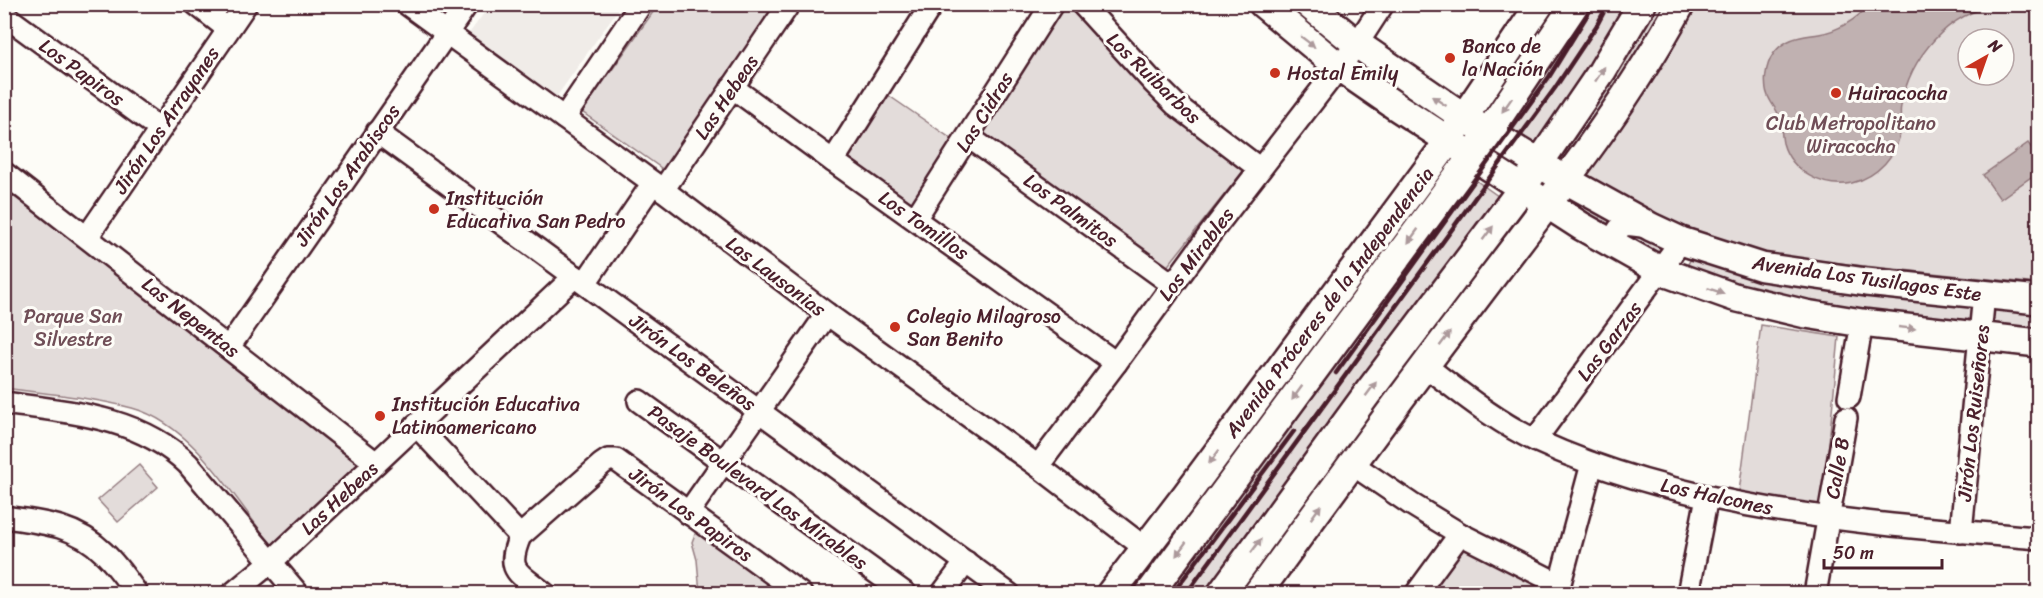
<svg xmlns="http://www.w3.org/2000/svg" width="2043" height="598" font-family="Sriracha,sans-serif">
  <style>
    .built { fill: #f0ece8 }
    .green { fill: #e3dcda; stroke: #967e82; stroke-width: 1.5; fill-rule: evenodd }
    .water { fill: #c0b1b1; stroke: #91777b; stroke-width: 1.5 }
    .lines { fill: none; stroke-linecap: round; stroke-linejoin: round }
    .minor-casing { stroke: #4a1f2b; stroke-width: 26 }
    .major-casing { stroke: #4a1f2b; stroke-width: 32 }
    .minor { stroke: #fdfcf7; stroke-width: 21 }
    .major { stroke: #fdfcf7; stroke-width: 27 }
    .rail { stroke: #4a1f2b; stroke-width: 4.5 }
    .oneway { fill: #ac999b }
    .poi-dot { fill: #c8321e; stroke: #fdfcf7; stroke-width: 2 }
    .labels { text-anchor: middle; stroke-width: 6; stroke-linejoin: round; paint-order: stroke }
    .poi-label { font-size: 20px; fill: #4a1f2b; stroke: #fdfcf7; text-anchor: start }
    .street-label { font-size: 20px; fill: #4a1f2b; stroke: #fdfcf7 }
    .park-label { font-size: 20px; fill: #704e57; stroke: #fdfcf7 }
  </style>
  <rect width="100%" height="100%" fill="#fdfcf7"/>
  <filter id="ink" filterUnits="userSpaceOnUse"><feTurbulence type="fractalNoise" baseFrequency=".0167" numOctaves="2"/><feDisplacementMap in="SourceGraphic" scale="12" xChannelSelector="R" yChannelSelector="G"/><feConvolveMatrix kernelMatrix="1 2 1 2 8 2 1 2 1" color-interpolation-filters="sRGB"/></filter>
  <g filter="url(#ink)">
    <!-- built -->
    <polygon class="built" points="490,5 490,4 621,5 555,99 468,35"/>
    <!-- green -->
    <g class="green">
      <polygon points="658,5 779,5 664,170 582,112"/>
      <polygon points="1063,5 1069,5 1128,72 1181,122 1244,170 1166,268 981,135"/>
      <polygon points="1584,5 1629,5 1538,151 1502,128"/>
      <polygon points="1657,5 1674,5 1567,162 1566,146 1606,89"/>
      <path d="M1690,5H2038V284L1864,266L1751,252L1704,240L1623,200L1585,173ZM1968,39H2004V75H1968Z"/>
      <polygon points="885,93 953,140 912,208 842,160"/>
      <polygon points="1445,160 1452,165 1137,593 1124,594"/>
      <polygon points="1467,174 1502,199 1210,593 1159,594"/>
      <path d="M4,189L362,460L363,465L277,547L271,545C235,498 192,424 132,408C91,397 47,394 5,388Z"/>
      <polygon points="1572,192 1668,242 1659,257 1563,202"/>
      <polygon points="1696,250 1973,305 1971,317 1966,322 1807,307 1685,269"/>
      <polygon points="1993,305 2038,306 2038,330 1994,324 1992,321"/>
      <polygon points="1761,325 1839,337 1823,507 1739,492"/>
      <polygon points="1445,326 1249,593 1235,594 1428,327"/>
      <polygon points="139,465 158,487 118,522 98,500"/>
      <polygon points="697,529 786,593 700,593 697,560 692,542"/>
      <polygon points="1464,543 1552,588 1551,594 1426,594"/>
    </g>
    <!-- water -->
    <g class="water">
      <path d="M1869,5H1999C1948,12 1910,57 1901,106C1899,114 1902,121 1901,129C1898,155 1877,177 1852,183C1824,189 1791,172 1783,143C1781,134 1782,125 1779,116C1777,110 1773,106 1770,100C1762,87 1765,65 1774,53C1786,37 1801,37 1819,34C1838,31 1857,19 1869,5Z"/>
      <polygon points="2028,143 2038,157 2038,172 2000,199 1983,175"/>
    </g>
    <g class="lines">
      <!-- minor casing -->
      <g class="minor-casing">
        <g id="minor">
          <polyline points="196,4 228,29"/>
          <polyline points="407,4 663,190 827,314 1038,466 1145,548"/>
          <polyline points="1082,4 1153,82 1176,105 1260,169"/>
          <polyline points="4,15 160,129"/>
          <polyline points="732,87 833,161 1116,363"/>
          <polyline points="564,118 641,4"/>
          <polyline points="377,132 1009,594"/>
          <polyline points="969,137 1172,284"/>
          <polyline points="833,161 932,4"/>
          <polyline points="4,173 376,463"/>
          <polyline points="663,190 789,4"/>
          <polyline points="915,219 1052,4"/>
          <polyline points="87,237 246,4"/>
          <polyline points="1610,243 1619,229 1625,224 1650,227"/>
          <polyline points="585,283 653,183"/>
          <polyline points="229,347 467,4"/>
          <path d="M1424,365C1460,392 1496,422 1537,441C1691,512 1872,524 2038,538"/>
          <polyline points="1849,397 1862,323"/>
          <polyline points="639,401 906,594"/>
          <path d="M4,403C69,412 139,416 188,464L298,594"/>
          <polyline points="416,425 520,536"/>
          <polyline points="1535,440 1681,241"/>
          <polyline points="1352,464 1411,504 1460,534 1559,584"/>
          <polyline points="1038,466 1116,363 1210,234 1357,44 1383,4"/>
          <polyline points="688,513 827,314"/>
          <path d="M4,517C42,522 76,525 104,553C117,565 127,580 137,594"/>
          <polyline points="1961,532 1984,294"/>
          <polyline points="232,594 271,562 575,276"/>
          <path d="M545,594C518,572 505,572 520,536L602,464L608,460H616L801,594"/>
          <polyline points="942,594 966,562"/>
          <polyline points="1416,594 1460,534"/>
          <polyline points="1557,594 1592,464"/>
          <polyline points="1688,594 1707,497"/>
          <polyline points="1815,594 1846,418"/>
        </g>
      </g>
      <!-- major casing -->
      <g class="major-casing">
        <g id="major">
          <polyline points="1263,4 1339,67 1397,107 1581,226 1661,271 1734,297 1806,314 1862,323 2038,343"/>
          <polyline points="1308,4 1357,44 1465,118 1566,180 1651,227 1681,241 1762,267 1866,282 2038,300"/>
          <polyline points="1110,594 1186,495 1439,154 1540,4"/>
          <polyline points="1149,594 1473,155 1575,4"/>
          <polyline points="1221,594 1367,394 1523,187 1602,71 1642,4"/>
          <path d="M1257,594C1328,496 1400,398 1473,302C1546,205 1623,111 1681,4"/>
        </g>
      </g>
      <!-- minor -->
      <use href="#minor" class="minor"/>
      <!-- major -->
      <use href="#major" class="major"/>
      <!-- rail -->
      <g class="rail">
        <polyline points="1336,373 1549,77 1594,4"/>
        <polyline points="1172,594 1294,431"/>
        <polyline points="1186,594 1555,88 1597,25 1608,4"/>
      </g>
    </g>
    <!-- one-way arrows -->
    <defs><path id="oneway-solid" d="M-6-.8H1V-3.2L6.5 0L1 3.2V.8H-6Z" transform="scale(1.5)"/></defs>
    <g class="oneway">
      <use href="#oneway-solid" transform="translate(1308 42) rotate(38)"/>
      <use href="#oneway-solid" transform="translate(1600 74) rotate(-57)"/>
      <use href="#oneway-solid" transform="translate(1439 101) rotate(-147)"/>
      <use href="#oneway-solid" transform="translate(1507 105) rotate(125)"/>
      <use href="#oneway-solid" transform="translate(1488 233) rotate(-53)"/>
      <use href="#oneway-solid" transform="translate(1413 236) rotate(126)"/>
      <use href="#oneway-solid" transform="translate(1716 291) rotate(19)"/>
      <use href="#oneway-solid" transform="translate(1907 328) rotate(6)"/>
      <use href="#oneway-solid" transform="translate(1445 339) rotate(-53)"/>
      <use href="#oneway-solid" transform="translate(1371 389) rotate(-53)"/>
      <use href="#oneway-solid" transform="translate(1297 393) rotate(126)"/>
      <use href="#oneway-solid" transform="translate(1214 457) rotate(127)"/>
      <use href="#oneway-solid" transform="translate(1316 512) rotate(-54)"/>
      <use href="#oneway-solid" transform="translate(1256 546) rotate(-54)"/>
      <use href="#oneway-solid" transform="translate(1181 549) rotate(126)"/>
    </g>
  </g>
  <!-- markers -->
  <g class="poi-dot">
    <circle cx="1450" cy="58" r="6"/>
    <circle cx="1275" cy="73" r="6"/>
    <circle cx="1836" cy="93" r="6"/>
    <circle cx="434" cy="209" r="6"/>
    <circle cx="895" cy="327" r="6"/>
    <circle cx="380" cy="416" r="6"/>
  </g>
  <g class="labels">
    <!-- poi labels -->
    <g class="poi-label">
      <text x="1462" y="53">Banco de<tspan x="1462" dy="23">la Nación</tspan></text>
      <text x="1287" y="80">Hostal Emily</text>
      <text x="1848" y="100">Huiracocha</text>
      <text x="446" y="205">Institución<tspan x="446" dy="23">Educativa San Pedro</tspan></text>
      <text x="907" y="323">Colegio Milagroso<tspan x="907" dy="23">San Benito</tspan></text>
      <text x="392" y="411">Institución Educativa<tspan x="392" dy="23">Latinoamericano</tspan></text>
    </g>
    <!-- street labels -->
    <g class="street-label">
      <text transform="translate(82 72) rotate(36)" y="7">Los Papiros</text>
      <text transform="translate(1154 78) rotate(44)" y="7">Los Ruibarbos</text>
      <text transform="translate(726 97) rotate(-56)" y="7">Las Hebeas</text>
      <text transform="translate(984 112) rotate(-58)" y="7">Las Cidras</text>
      <text transform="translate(166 120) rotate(-56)" y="7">Jirón Los Arrayanes</text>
      <text transform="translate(347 175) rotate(-55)" y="7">Jirón Los Arabiscos</text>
      <text transform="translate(1071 210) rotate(36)" y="7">Los Palmitos</text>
      <text transform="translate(924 225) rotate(35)" y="7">Los Tomillos</text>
      <text transform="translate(1196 254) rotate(-53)" y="7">Los Mirables</text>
      <text transform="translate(776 276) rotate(37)" y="7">Las Lausonias</text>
      <text transform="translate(1867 278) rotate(8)" y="7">Avenida Los Tusilagos Este</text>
      <text transform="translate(1329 302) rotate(-53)" y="7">Avenida Próceres de la Independencia</text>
      <text transform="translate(191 317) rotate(38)" y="7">Las Nepentas</text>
      <text transform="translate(1609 341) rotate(-53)" y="7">Las Garzas</text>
      <text transform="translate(693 362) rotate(36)" y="7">Jirón Los Beleños</text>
      <text transform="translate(1973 413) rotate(-84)" y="7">Jirón Los Ruiseñores</text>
      <text transform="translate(1837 468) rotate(-80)" y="7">Calle B</text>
      <text transform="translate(758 487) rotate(36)" y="7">Pasaje Boulevard Los Mirables</text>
      <text transform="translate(1717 496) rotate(12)" y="7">Los Halcones</text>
      <text transform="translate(339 498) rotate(-43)" y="7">Las Hebeas</text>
      <text transform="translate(691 514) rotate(36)" y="7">Jirón Los Papiros</text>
    </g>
    <!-- park labels -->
    <g class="park-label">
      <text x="1851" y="130">Club Metropolitano<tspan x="1851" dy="23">Wiracocha</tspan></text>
      <text x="73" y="323">Parque San<tspan x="73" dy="23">Silvestre</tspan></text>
    </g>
  </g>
  <!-- margin -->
  <rect width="2043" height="598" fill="none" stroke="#fdfcf7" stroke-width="24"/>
  <rect x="12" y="12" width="2019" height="574" fill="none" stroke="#4a1f2b" stroke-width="2" filter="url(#ink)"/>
  <!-- north arrow -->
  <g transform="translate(1986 57) rotate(40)"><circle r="28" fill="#fdfcf7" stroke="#b5a4a5" stroke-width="1.5"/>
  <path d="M0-4.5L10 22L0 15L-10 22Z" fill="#c8321e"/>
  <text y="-9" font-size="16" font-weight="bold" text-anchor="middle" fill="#4a1f2b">N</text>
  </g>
  <!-- scale -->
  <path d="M1824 559v9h118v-9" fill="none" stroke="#4a1f2b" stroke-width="3"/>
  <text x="1833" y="559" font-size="18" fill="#4a1f2b" stroke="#fdfcf7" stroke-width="4.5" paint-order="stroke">50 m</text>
</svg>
